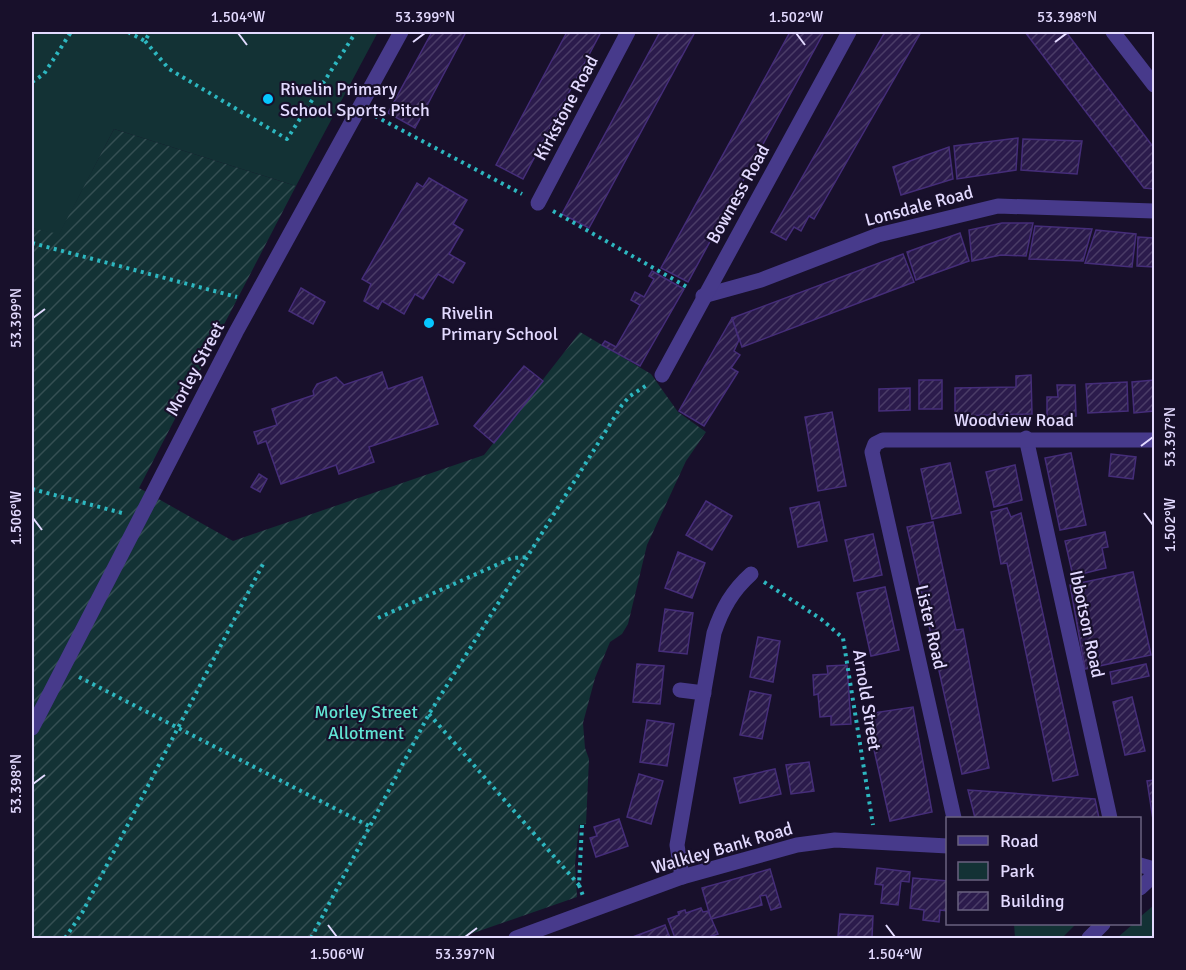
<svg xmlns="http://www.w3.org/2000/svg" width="1186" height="970" font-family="Signika,sans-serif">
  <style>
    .green { fill: #133235 }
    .garden { fill: url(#garden-furrows) }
    .building { fill: url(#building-hatch); stroke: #452d79; stroke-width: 1.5 }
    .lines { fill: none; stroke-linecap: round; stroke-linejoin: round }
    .path { stroke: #2db7c0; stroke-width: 4; stroke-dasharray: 3 4.5; stroke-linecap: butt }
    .minor { stroke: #473a8b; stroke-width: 15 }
    .ticks { fill: none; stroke: #e3daff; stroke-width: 2 }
    .poi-dot { fill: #06c7ff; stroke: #18102b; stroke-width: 2 }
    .labels { text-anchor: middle; stroke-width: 4.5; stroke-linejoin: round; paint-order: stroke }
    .poi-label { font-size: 18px; fill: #e3daff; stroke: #18102b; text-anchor: start }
    .street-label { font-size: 18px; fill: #e3daff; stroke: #18102b }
    .park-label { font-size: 18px; fill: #61e4d4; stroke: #18102b }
    .neatline { fill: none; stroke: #e3daff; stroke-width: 2 }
    .ticks-label { font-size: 15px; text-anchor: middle; fill: #e3daff }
  </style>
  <defs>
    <pattern id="garden-furrows" width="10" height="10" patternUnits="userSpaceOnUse" patternTransform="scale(1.5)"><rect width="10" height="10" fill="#133235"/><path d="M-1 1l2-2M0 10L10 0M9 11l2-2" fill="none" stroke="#354f53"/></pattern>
    <pattern id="building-hatch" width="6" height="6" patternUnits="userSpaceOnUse" patternTransform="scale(1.5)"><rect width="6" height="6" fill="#2b1b4c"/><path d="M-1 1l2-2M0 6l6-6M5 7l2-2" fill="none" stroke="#4a3c67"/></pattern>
  </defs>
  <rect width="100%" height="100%" fill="#18102b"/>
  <!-- green -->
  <g class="green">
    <polygon points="32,32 378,32 296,186 114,129 59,235 32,228"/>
    <polygon points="1154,905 1152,938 1117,938 1133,924 1140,924 1140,917"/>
    <polygon points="1014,924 1076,924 1062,938 1015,938"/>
  </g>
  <!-- garden -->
  <polygon class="garden" points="114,129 296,186 139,488 233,541 484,455 580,332 651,374 678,412 706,432 686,461 647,545 628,624 622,634 610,642 595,678 583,723 585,748 589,759 586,824 579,825 575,864 577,897 459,938 32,938 32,228 59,234"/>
  <!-- building -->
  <g class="building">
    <polygon points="432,32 466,32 415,128 388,113"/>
    <polygon points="567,32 601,32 523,179 496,165"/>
    <polygon points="660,32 695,32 589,228 562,214"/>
    <polygon points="790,32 824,32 688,282 661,268"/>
    <polygon points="885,32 921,32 814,219 809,216 801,231 794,227 786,240 771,232"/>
    <polygon points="1025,32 1066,32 1154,148 1154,189 1144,188"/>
    <polygon points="1018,138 1016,170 957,179 954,146"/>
    <polygon points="1023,139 1082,141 1077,174 1021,170"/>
    <polygon points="949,147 953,179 901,195 893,167"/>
    <polygon points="429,178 467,200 453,224 463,230 449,254 465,263 453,283 438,274 423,299 415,294 404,314 382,301 378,309 364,301 371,284 362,279 417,183 423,187"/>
    <polygon points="1002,223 1033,223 1026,256 1001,255 972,261 969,230"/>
    <polygon points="1035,226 1092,229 1083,261 1029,259"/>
    <polygon points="1096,230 1136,234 1132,267 1085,263"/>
    <polygon points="960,233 969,261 916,280 907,252"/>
    <polygon points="1138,237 1154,238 1154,267 1137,266"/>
    <polygon points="903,254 914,282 742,347 732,318"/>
    <polygon points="652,271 684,289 640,366 602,345 605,341 616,347 640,305 631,300 635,292 644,297 654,279 649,276"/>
    <polygon points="301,288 325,302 313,324 289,311"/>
    <polygon points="732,318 739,340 734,351 740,355 731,368 738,372 704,426 679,411"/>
    <polygon points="524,366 543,381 494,443 474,426"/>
    <polygon points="382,372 388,389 422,377 438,424 369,447 374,462 339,474 336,465 281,484 266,441 258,444 254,432 277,425 272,409 314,395 313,391 317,384 336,377 344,385"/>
    <polygon points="1031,375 1032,414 955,416 955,388 1016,387 1016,376"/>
    <rect x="919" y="380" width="23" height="29"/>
    <polygon points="1154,380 1154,411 1134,413 1132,382"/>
    <polygon points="1127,382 1128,411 1088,413 1086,384"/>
    <polygon points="1057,385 1075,385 1076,416 1047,417 1047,397 1058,397"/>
    <polygon points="910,388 910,410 879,411 879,389"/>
    <polygon points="832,412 846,486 818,491 805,417"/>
    <polygon points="1071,453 1086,525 1060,530 1045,458"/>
    <polygon points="1111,454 1136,457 1133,479 1109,476"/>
    <polygon points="950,463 961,513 932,519 921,469"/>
    <polygon points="1015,465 1022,500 994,507 986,472"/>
    <polygon points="259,474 267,479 260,492 251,487"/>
    <polygon points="706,501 732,516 712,550 686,535"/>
    <polygon points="819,502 827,541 798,547 790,508"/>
    <polygon points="1007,508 1011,517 1021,513 1078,775 1053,781 1007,563 1001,564 991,512"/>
    <polygon points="933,522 956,630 963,629 989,768 962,774 907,527"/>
    <polygon points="1105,532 1108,547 1102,548 1106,568 1073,576 1065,541"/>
    <polygon points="873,534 882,575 854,581 845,540"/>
    <polygon points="678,552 705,563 692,598 665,588"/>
    <polygon points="1133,572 1151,655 1085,669 1070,585"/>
    <polygon points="885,587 899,650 871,656 857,593"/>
    <polygon points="665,609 693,613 687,654 659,651"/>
    <polygon points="758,637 780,641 773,682 750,677"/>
    <polygon points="637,664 664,666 660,704 633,702"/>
    <polygon points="1146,664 1149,676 1112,684 1110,672"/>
    <polygon points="847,665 851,724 831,725 831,716 820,717 818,694 814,695 813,675 828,674 827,666"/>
    <polygon points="750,691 771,695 762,739 740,735"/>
    <polygon points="1132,697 1145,751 1125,755 1113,702"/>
    <polygon points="913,707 932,812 890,821 866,714"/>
    <polygon points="647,720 674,724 667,766 640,762"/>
    <polygon points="809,762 814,791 791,794 786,765"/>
    <polygon points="775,769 781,794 740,803 734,778"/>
    <polygon points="639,774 663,781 651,824 627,817"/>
    <polygon points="1154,780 1154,826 1147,781"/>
    <polygon points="968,790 1095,799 1099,818 975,818"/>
    <polygon points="619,819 628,846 596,857 590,838 597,836 594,827"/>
    <polygon points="877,868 910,872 909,882 901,881 898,905 881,903 883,885 875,884"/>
    <polygon points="770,869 781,907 771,910 766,895 760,896 762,905 711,919 702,888"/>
    <polygon points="913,878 948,881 948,911 940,910 939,922 923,920 924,910 910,908"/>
    <polygon points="701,908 703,912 708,911 718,934 706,938 675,938 668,919 679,915 678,912 685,910 686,913"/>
    <polygon points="840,914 873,916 872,938 838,936"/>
    <polygon points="665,925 670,938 630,938"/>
  </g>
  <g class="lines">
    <!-- path -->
    <g class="path">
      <polyline points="128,32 145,41 150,32"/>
      <polyline points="145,41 169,69 287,139 356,32"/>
      <polyline points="32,82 44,74 71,32"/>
      <polyline points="375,116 522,194"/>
      <polyline points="553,211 687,287"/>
      <polyline points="32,243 237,297"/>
      <polyline points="32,489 122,513"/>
      <polyline points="764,582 821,619 843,638 873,825"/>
      <polyline points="378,618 512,558 529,557"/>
      <polyline points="79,677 369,826"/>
      <polyline points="429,714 579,885"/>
      <polyline points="582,825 579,885 583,896"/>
      <polyline points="65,938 82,913 263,564"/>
      <polyline points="311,938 429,714 622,405 630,396 647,385"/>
    </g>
    <!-- minor -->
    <g class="minor">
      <polyline points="1113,32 1154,85"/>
      <polyline points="538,203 628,32"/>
      <polyline points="703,296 761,280 878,235 998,206 1154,211"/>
      <polyline points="662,375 849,32"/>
      <polyline points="1026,438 1110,818"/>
      <polyline points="680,690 704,693"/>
      <polyline points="32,728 236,332 401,32"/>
      <polyline points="954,818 872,452 875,444 883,440 1154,440"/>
      <polyline points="1140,865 1154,869"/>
      <path d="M682,877L677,845L714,633C722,609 732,591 751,574"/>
      <polyline points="1140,888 1154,875"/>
      <polyline points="516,938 682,877 797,845 835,840 948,846"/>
      <polyline points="1089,938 1103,924"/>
    </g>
  </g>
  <!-- ticks -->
  <path class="ticks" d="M238,33L247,45M796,33L805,45M413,42L425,33M1055,42L1067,33M33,318L45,309M1141,446L1153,437M1144,513L1153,525M33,518L42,530M33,784L45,775M328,925L337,937M886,925L895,937M465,937L477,928"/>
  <!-- markers -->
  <g class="poi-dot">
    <circle cx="268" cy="99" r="6"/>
    <circle cx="429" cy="323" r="6"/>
  </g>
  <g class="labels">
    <!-- poi labels -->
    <g class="poi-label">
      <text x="280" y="95">Rivelin Primary<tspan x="280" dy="21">School Sports Pitch</tspan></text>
      <text x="441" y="319">Rivelin<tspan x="441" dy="21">Primary School</tspan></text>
    </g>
    <!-- street labels -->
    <g class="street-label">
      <text transform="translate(566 108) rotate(-62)" y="6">Kirkstone Road</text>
      <text transform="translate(738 194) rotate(-61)" y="6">Bowness Road</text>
      <text transform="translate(919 206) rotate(-15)" y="6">Lonsdale Road</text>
      <text transform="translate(195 369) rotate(-62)" y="6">Morley Street</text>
      <text x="1014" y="426">Woodview Road</text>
      <text transform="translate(1087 624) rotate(78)" y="6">Ibbotson Road</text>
      <text transform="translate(931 627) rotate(77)" y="6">Lister Road</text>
      <text transform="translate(867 700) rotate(81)" y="6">Arnold Street</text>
      <text transform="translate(722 848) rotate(-16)" y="6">Walkley Bank Road</text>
    </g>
    <!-- park labels -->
    <g class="park-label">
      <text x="366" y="718">Morley Street<tspan x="366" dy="21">Allotment</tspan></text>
    </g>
  </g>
  <!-- border -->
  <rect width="1186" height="970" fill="none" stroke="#18102b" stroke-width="66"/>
  <!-- legend -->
  <rect x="946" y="817" width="195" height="108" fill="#18102b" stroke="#696180" stroke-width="1.5"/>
  <rect x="958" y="836" width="30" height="9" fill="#473a8b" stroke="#696180" stroke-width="1.5"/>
  <text x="1000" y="847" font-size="18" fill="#e3daff">Road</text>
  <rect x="958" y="862" width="30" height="18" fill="#133235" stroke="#696180" stroke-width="1.5"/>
  <text x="1000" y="877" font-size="18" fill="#e3daff">Park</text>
  <rect x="958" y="892" width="30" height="18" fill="url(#building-hatch)" stroke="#696180" stroke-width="1.5"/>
  <text x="1000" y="907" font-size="18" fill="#e3daff">Building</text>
  <rect x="33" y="33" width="1120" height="904" class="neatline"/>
  <g class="ticks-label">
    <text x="238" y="22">1.504°W</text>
    <text x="425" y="22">53.399°N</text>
    <text x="796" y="22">1.502°W</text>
    <text x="1067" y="22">53.398°N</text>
    <text transform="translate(16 318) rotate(-90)" y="5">53.399°N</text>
    <text transform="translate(1170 437) rotate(-90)" y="5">53.397°N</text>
    <text transform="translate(16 518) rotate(-90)" y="5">1.506°W</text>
    <text transform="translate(1170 525) rotate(-90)" y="5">1.502°W</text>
    <text transform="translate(16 784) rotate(-90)" y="5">53.398°N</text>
    <text x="337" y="959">1.506°W</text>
    <text x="465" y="959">53.397°N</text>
    <text x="895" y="959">1.504°W</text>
  </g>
</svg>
